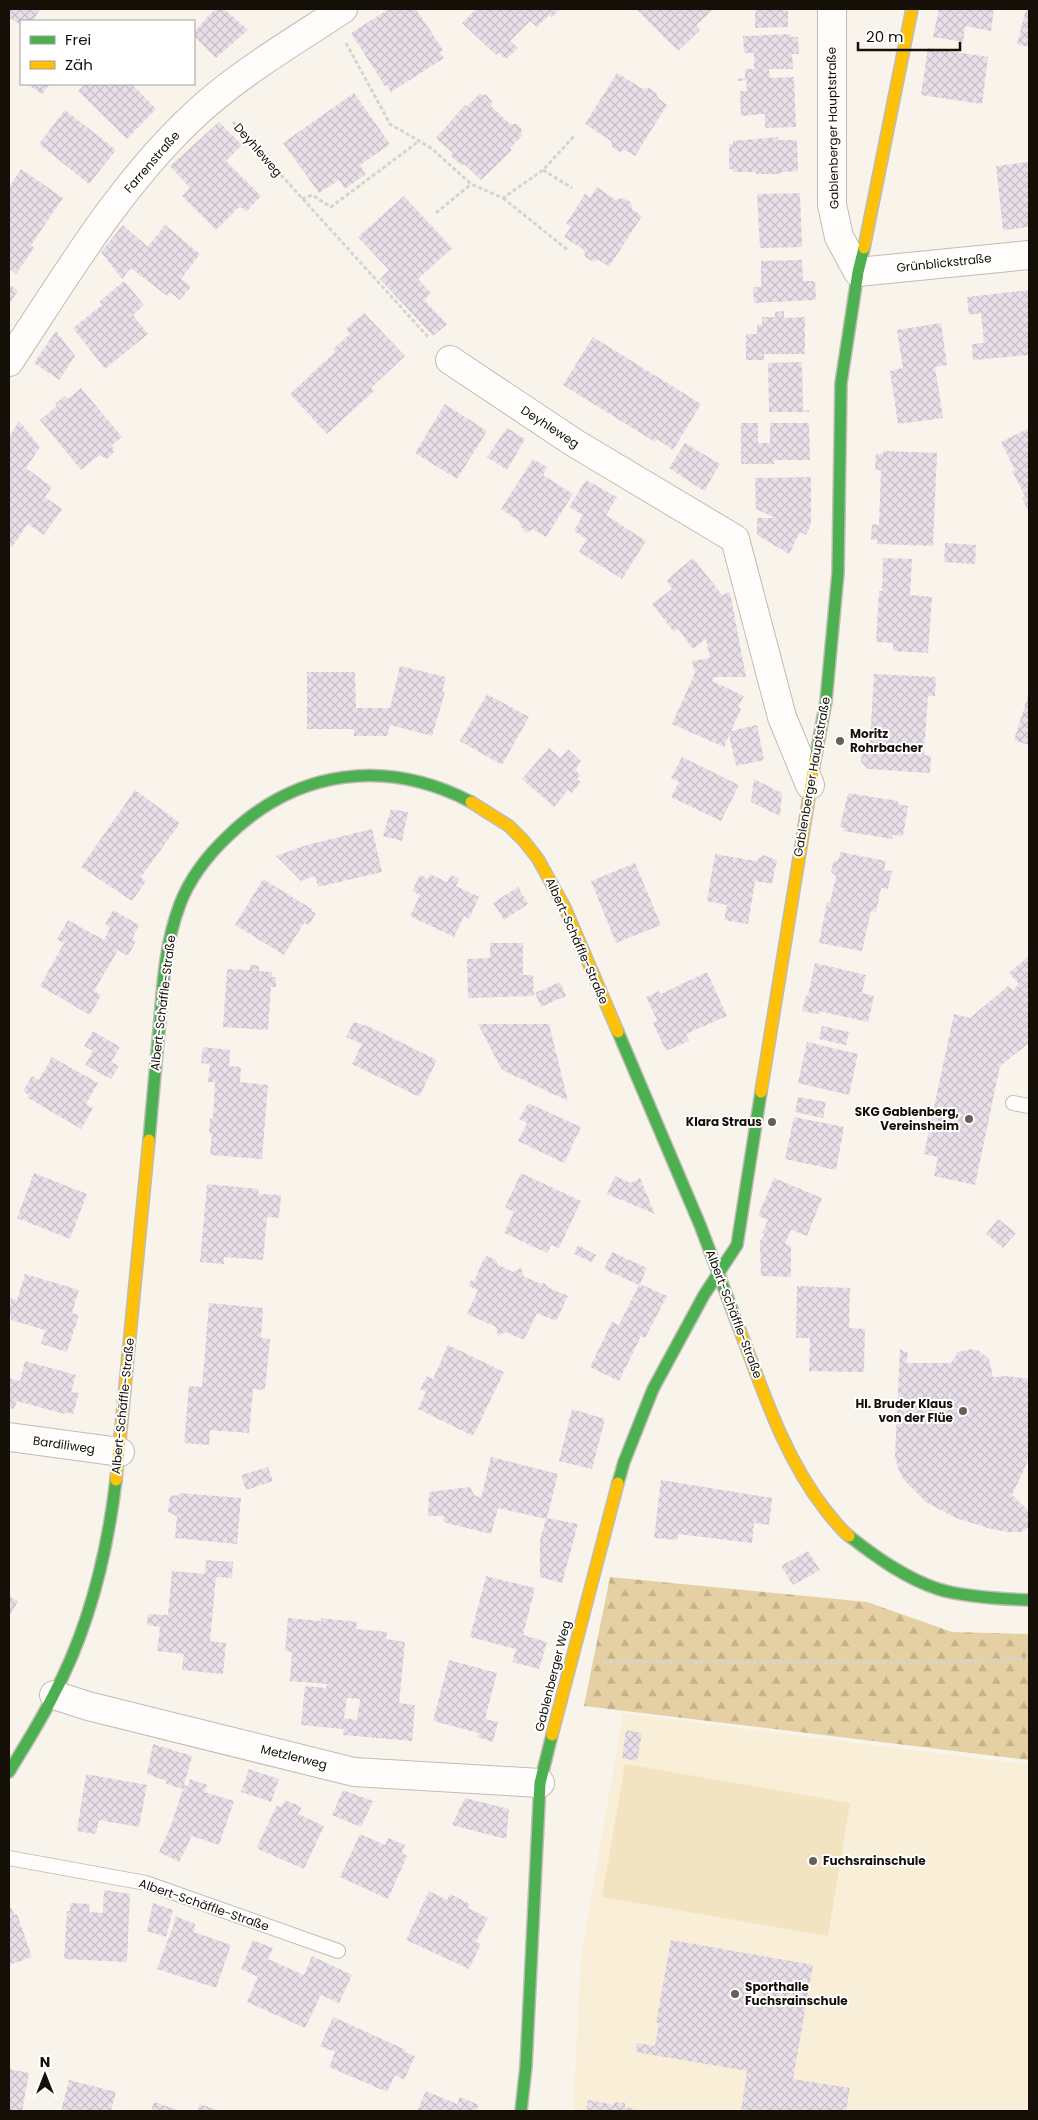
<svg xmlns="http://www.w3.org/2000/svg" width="1038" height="2120" font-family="Poppins,sans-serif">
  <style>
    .built { fill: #f9eed8 }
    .forest { fill: url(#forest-firs) }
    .green { fill: #f2e3c1 }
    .building { fill: url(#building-cross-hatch); fill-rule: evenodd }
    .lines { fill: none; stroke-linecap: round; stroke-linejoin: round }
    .lane-casing { stroke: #c0bcb4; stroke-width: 16 }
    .street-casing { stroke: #c0bcb4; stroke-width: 30 }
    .fast-casing { stroke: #c0bcb4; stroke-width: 14 }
    .slow-casing { stroke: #c0bcb4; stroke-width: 14 }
    .path { stroke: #d4d4d1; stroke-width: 3; stroke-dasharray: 4 2.5; stroke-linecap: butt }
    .lane { stroke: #fefdfc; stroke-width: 14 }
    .street { stroke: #fefdfc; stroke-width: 28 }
    .fast { stroke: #4caf50; stroke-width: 11 }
    .slow { stroke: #ffc107; stroke-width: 11 }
    .poi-dot { fill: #646057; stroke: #fff; stroke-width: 2 }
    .labels { text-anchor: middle; stroke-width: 4; stroke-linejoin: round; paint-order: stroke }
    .street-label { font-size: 12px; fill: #141007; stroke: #fff }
    .poi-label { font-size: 12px; font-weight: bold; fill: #141007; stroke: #fff; text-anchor: start }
  </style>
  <defs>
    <pattern id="forest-firs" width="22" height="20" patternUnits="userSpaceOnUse" patternTransform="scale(1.25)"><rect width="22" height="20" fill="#e4d0a2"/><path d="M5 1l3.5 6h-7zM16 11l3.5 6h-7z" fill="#c3b28a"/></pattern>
    <pattern id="building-cross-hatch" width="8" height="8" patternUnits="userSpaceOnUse" patternTransform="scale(1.25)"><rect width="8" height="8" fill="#e9dfe9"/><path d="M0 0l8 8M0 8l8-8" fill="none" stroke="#c7bec6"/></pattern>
  </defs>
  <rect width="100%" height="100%" fill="#f8f4ec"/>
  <!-- built -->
  <polygon class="built" points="623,1713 1029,1765 1029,2111 573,2111 581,1957"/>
  <!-- forest -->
  <polygon class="forest" points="610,1577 867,1602 952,1632 1029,1634 1029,1760 584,1706"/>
  <!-- green -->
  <polygon class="green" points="625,1764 850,1803 828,1936 602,1897"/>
  <!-- building -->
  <g class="building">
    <polygon points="9,9 40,9 33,21 21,21 21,25 9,18"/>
    <polygon points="215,9 224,9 248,30 216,58 194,36 194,32"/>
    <polygon points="389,9 416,9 443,50 440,52 444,58 391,92 387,85 385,86 351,33"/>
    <polygon points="476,9 560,9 551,18 549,15 537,27 530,21 510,41 518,48 506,59 499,53 496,55 462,23"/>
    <polygon points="639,9 713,9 696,26 700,30 678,51 637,10"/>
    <polygon points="755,9 788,9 788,27 755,28"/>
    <polygon points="939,9 994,9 991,31 965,26 963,42 933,37"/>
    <polygon points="1026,9 1029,9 1029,47 1017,44"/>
    <polygon points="791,34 791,37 798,37 799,54 792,54 793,69 769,69 770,78 794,77 796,127 765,128 765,114 741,116 740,91 747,91 746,80 738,81 738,79 745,78 745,69 754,69 754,53 744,53 743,36"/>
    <polygon points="928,48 988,57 982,104 921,95"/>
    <polygon points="617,73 643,89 649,88 656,93 658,98 667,105 635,156 625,150 619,152 612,147 611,141 585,124"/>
    <polygon points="27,84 50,84 42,94"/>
    <polygon points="85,84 132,84 156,109 127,139 78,91"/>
    <polygon points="354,93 390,144 360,165 366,174 345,189 339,180 319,193 283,143"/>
    <polygon points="479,94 486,95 492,101 491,106 510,124 516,124 521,128 522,136 510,148 512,150 481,180 464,164 462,166 451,156 453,153 436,138 465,105 467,107"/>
    <polygon points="65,110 116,150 89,184 39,144"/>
    <polygon points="219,122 242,145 226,161 261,196 246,212 240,206 216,230 182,196 190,188 170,166"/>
    <polygon points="778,137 778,140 797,140 798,171 781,172 781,174 756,174 755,172 733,172 733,169 729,169 729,144 733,144 733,141"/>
    <polygon points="1029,162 1029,227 1003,230 996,166"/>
    <polygon points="21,169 63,198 31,245 34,248 16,274 9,269 9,187"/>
    <polygon points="597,187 616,200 623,198 631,202 632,209 642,216 609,267 599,260 592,261 585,257 584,250 564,237 571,227 566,224 585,194 590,198"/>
    <polygon points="800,193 802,247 760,248 757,194"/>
    <polygon points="404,196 452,248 418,279 431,293 424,300 447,324 433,336 380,279 389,270 358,237"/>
    <polygon points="123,225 148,247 165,225 200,254 181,279 191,287 180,300 170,292 167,296 131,268 122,279 101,252"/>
    <polygon points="802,260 803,281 815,281 816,300 754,303 753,287 761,287 761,261"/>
    <polygon points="124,281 144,305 133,315 148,334 105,369 73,328 102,305 99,302"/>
    <polygon points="9,284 18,291 9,304"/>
    <polygon points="1029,290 1029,355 973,360 972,344 984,343 981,313 969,315 967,297"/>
    <polygon points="784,311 784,318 805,317 805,354 764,354 764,360 746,360 746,334 757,334 757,325 762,325 762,317 775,317 775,312"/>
    <polygon points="364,313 405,356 371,388 374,391 327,434 290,394 335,352 333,349 350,334 346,329"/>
    <polygon points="941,323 947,365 935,367 943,418 898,424 890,371 903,368 897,330"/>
    <polygon points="56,331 75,356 59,380 34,363"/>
    <polygon points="593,337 701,404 673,450 657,439 655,442 563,385"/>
    <polygon points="802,362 803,410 809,410 809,412 769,412 768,363"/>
    <polygon points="81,388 122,437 112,445 114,452 107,459 99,455 81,470 40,420 57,406 55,404 65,396 68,399"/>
    <polygon points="445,404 487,431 457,479 415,453"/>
    <polygon points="19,421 40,447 26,468 52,487 45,497 62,509 44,535 28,524 12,547 9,545 9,437"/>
    <polygon points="741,423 758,423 758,443 770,443 770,423 809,423 810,460 774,460 774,464 741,464"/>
    <polygon points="507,428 525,439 507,470 487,457"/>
    <polygon points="1029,428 1029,513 1022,498 1025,496 1012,471 1015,470 1001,442"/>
    <polygon points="685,443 720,464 704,491 669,468"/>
    <polygon points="883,451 937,453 933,546 877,544 878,540 871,540 872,524 879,525 881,470 875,470 876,454 883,454"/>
    <polygon points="533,459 547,467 543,475 573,494 546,537 533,529 525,533 519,521 501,509"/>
    <polygon points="811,477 811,524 806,535 800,532 789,554 757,535 757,518 775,518 756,509 755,478"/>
    <polygon points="586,480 617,497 606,515 646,541 622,579 579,552 587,539 574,531 583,515 569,507"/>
    <polygon points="945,543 976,545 975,564 944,562"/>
    <polygon points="693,558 722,595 730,592 746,677 713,677 712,681 744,696 738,707 741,709 731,731 757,725 764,760 736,766 729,735 724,747 672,724 695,673 692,661 710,658 706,639 693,649 678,629 674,632 652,604 672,589 667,581 671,576"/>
    <polygon points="882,558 912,559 910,595 932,597 928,653 893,651 893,643 876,642 879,591 882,591 883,561"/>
    <polygon points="400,666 446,677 442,692 445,692 432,736 390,725 387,736 354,736 354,729 307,729 307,672 355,672 356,708 390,708"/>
    <polygon points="874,674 936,677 935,696 928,696 924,755 931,756 930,773 868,769 861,762 862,747 870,743"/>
    <polygon points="487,694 529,717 502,765 460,741"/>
    <polygon points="1028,696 1029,696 1029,745 1014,740"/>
    <polygon points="549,748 560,758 568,749 581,761 575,770 580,775 577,779 581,782 572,793 568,790 554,807 522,779"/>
    <polygon points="682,757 739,785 721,821 671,797 679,782 671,778"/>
    <polygon points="754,779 782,793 780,816 751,802"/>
    <polygon points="135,790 180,823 141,877 146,881 132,901 81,867"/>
    <polygon points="848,793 898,801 898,804 908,806 903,836 893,835 892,839 843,831 844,828 840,827"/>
    <polygon points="391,809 408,812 402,841 383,836"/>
    <polygon points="372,829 382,872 318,887 315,876 301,881 276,856 307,845"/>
    <polygon points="840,852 886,861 884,870 892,871 888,889 881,888 876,912 871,911 862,951 819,943 827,902 830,903 836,876 831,872 833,863 839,859"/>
    <polygon points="715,854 756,861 763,855 777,860 772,884 755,881 748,924 724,920 727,905 707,901"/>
    <polygon points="635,863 661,925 616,943 591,881"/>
    <polygon points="430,874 447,882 451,875 459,879 456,886 479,897 469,919 464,916 454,937 410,916 420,895 412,891 420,875 428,879"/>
    <polygon points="263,879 312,909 311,911 316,913 309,925 304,923 284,955 235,925"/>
    <polygon points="518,887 528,904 504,920 493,903"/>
    <polygon points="113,910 139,925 132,939 136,941 128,956 118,950 94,991 101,995 90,1015 40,986 64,943 57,939 68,920 104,940 110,928 105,924"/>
    <polygon points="490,943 523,943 523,975 533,975 534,996 468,998 467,959 490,958"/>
    <polygon points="1029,956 1029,1043 1000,1066 975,1185 934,1176 938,1157 924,1154 954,1014 970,1018 1008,986 1013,990 1019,984 1009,973"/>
    <polygon points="815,963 866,975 862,993 874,996 868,1022 819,1011 818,1014 802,1011 806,995 808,996"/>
    <polygon points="250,964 259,966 259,971 272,972 272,977 276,977 276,987 271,987 268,1030 223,1027 227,969 250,970"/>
    <polygon points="707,972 727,1016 686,1034 689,1041 666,1051 653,1023 657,1020 646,997 659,991 661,994"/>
    <polygon points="560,982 566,996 541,1007 535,993"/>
    <polygon points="354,1022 370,1027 437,1060 419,1097 352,1064 362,1044 346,1037"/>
    <polygon points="478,1024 549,1024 568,1101 502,1070"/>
    <polygon points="822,1026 849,1032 846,1045 819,1039"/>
    <polygon points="93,1031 120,1047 111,1062 119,1066 111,1079 85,1065 93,1051 84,1046"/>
    <polygon points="807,1042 858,1054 849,1095 798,1083"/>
    <polygon points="203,1047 230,1050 229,1066 241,1067 240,1082 268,1085 262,1159 210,1155 212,1133 209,1133 210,1118 213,1119 215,1082 208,1082 210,1064 201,1063"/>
    <polygon points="52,1057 98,1083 86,1104 93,1108 81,1129 28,1098 29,1095 23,1091 32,1076 39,1080"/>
    <polygon points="798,1097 826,1102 823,1118 795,1112"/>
    <polygon points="528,1103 581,1127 564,1163 518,1141 527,1123 519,1119"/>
    <polygon points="794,1117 844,1127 836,1170 785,1159"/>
    <polygon points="34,1173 87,1194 70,1239 17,1218"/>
    <polygon points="521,1173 581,1201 559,1248 552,1245 547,1253 504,1233 514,1212 505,1207"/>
    <polygon points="615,1176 631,1183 640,1178 655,1214 607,1194"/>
    <polygon points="774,1178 822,1198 807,1236 791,1230 785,1244 791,1246 791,1277 761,1276 760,1241 765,1234 762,1233 768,1220 758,1216"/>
    <polygon points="207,1184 259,1189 258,1194 281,1195 279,1218 267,1217 263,1260 224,1257 224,1264 200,1262"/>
    <polygon points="998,1219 1016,1233 1003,1248 986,1234"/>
    <polygon points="578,1245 596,1255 592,1262 574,1254"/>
    <polygon points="612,1252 647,1268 640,1284 667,1296 645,1338 641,1336 619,1381 590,1367 612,1322 619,1325 639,1285 604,1269"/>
    <polygon points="487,1256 496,1260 497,1264 513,1272 521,1268 523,1276 541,1284 544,1283 549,1288 568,1296 556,1321 537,1313 524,1340 506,1332 498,1336 496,1327 467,1314 478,1290 468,1286 471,1280 474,1282 484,1258"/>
    <polygon points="25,1274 79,1290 72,1313 79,1315 67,1352 41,1344 45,1330 11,1320 11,1317 9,1316 11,1298 17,1300"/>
    <polygon points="797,1286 850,1288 849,1328 865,1329 864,1372 809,1371 810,1338 796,1338"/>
    <polygon points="209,1303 263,1308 261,1338 270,1339 265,1390 253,1389 249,1433 210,1430 209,1445 184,1443 189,1386 202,1387"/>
    <polygon points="448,1345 504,1372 473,1436 418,1409 426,1392 420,1389 427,1376 433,1379"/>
    <polygon points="900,1349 908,1353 906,1363 951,1363 958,1352 972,1349 979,1351 989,1359 993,1377 1008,1376 1029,1379 1029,1459 1012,1495 1029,1511 1029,1527 1021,1532 1007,1532 988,1528 956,1518 926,1502 904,1480 898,1468 895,1456"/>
    <polygon points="25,1361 76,1375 71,1392 79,1393 73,1414 66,1412 65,1414 17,1401 14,1409 9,1408 9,1378 20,1381"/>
    <polygon points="572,1409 605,1419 592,1469 559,1461"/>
    <polygon points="491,1457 558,1474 547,1518 578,1524 562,1583 540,1577 540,1540 546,1519 498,1508 491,1534 443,1522 444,1516 428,1516 429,1492 470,1487 474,1495 481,1498"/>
    <polygon points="268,1467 273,1481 246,1490 241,1475"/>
    <polygon points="661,1480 772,1498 769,1525 754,1523 752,1543 678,1534 677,1540 654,1538"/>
    <polygon points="179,1493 241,1498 237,1544 175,1538 177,1516 168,1512 170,1496 179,1495"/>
    <polygon points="808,1551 820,1570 793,1585 781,1566"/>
    <polygon points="206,1560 233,1562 232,1578 216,1577 210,1641 226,1643 223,1674 182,1670 184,1654 157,1651 160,1627 147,1625 148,1614 168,1615 172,1571 205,1574"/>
    <polygon points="486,1576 535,1588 523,1635 547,1642 539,1669 512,1662 516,1649 470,1637"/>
    <polygon points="9,1596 18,1601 9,1617"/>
    <path d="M288,1618L321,1621V1618L357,1622L356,1629L387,1632L386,1639L405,1642L399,1703L415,1705L412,1741L343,1735L344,1729L301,1725L305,1686L326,1688L327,1684L290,1681L292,1652L285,1651ZM347,1698L360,1699L357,1720L344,1718Z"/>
    <polygon points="449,1660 497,1673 485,1719 498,1722 493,1742 477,1737 479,1733 433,1721"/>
    <polygon points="626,1730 642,1733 637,1761 622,1758"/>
    <polygon points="153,1744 192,1756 184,1785 188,1786 190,1779 207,1785 205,1792 234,1801 219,1845 192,1836 179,1862 159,1852 170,1828 183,1789 166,1784 166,1781 147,1774"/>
    <polygon points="249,1769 279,1779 271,1802 241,1792"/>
    <polygon points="86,1774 147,1785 139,1827 99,1820 96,1834 77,1831"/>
    <polygon points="343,1790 373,1801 361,1827 332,1815"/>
    <polygon points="465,1798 509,1809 506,1839 452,1825"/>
    <polygon points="285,1800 302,1807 298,1814 324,1826 304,1869 260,1850 257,1847 277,1805 282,1807"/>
    <polygon points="360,1834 385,1845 388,1838 405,1845 402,1853 407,1856 388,1899 340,1877"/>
    <polygon points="104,1890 130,1894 127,1962 64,1959 67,1911 70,1911 70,1903 90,1904 89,1912 103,1913"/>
    <polygon points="429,1891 447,1900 450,1894 470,1904 468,1908 488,1918 476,1942 481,1944 469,1969 406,1940"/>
    <polygon points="153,1903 173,1910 166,1937 147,1931"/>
    <polygon points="12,1908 14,1915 17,1914 32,1957 9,1965 9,1909"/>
    <polygon points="175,1916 195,1924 194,1932 231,1945 216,1988 157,1969 174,1924"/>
    <polygon points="253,1940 273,1948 268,1959 304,1975 312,1956 352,1975 339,2003 321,1995 305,2028 247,2002 258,1977 241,1969"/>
    <polygon points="671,1940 813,1965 793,2079 850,2088 846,2111 741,2111 747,2071 636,2052 637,2043 655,2046 659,2023 656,2023"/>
    <polygon points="333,2017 406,2050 405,2052 415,2056 404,2080 395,2075 387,2092 329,2067 335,2052 320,2046"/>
    <polygon points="9,2069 29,2073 22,2111 9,2111"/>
    <polygon points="69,2080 116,2092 111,2111 61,2111"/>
    <polygon points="426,2091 457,2104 460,2097 479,2105 476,2111 417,2111"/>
    <polygon points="588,2100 614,2105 614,2102 625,2103 625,2107 644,2111 586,2111"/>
    <polygon points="154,2102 181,2111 151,2111"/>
    <polygon points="200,2104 220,2111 197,2111"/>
  </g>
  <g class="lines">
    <!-- lane casing -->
    <g class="lane-casing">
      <g id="lane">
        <polyline points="1013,1103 1029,1106"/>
        <polyline points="9,1858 146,1883 338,1951"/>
      </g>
    </g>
    <!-- street casing -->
    <g class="street-casing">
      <g id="street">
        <polyline points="832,9 832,205 839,237 858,272 1029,255"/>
        <polyline points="450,360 573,442 735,539 782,717 810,785"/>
        <path d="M9,362C64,279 115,192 187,122C233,77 290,44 343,9"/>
        <polyline points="9,1437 120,1452"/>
        <polyline points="54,1695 88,1706 354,1772 540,1783"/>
      </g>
    </g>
    <!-- fast casing -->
    <g class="fast-casing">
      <g id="fast">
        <polyline points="815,760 826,701 838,573 841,383 858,272 864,248"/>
        <polyline points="618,1032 700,1225 739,1328"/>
        <path d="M149,1140C153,1100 156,1059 160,1019C163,980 166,941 180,904C190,878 208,855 228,836C297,769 386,758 471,802"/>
        <polyline points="618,1483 624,1462 653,1389 704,1295 737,1245 761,1092"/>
        <path d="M849,1536C876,1557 905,1578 938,1589C963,1597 1002,1599 1029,1600"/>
        <path d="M9,1772C24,1747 40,1722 53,1696C89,1629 107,1555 116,1480"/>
        <polyline points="521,2111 526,2066 540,1783 552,1735"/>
      </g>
    </g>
    <!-- slow casing -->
    <g class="slow-casing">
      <g id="slow">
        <polyline points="864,248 912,9"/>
        <polyline points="471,802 509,826 524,841 538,859 565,908 618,1032"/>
        <polyline points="761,1092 815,760"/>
        <path d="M739,1328C763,1390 783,1455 824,1508C832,1518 839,1528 849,1536"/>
        <polyline points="116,1480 149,1140"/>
        <polyline points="552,1735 618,1483"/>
      </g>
    </g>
    <!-- path -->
    <g class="path">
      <polyline points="346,43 390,124 431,148 471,184 503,198 543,170 575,135"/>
      <polyline points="233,122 429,338"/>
      <polyline points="543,170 572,188"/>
      <polyline points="503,198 569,251"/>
      <polyline points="302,199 312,195 331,207 419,141"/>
      <polyline points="436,213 471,184"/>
      <polyline points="603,1662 939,1663 1029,1658"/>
    </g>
    <!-- lane -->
    <use href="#lane" class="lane"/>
    <!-- street -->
    <use href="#street" class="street"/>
    <!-- fast -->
    <use href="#fast" class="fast"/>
    <!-- slow -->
    <use href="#slow" class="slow"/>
  </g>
  <!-- markers -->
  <g class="poi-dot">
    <circle cx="840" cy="741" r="5"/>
    <circle cx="969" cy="1119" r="5"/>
    <circle cx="772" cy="1122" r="5"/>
    <circle cx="963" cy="1411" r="5"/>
    <circle cx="813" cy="1861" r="5"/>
    <circle cx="735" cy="1994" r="5"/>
  </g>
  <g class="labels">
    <!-- street labels -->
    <g class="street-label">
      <text transform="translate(833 128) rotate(-91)" y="4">Gablenberger Hauptstraße</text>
      <text transform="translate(258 150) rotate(49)" y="4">Deyhleweg</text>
      <text transform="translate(152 162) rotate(-49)" y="4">Farrenstraße</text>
      <text transform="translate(944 263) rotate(-6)" y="4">Grünblickstraße</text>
      <text transform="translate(550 427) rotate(33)" y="4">Deyhleweg</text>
      <text transform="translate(812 777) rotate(-80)" y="4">Gablenberger Hauptstraße</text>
      <text transform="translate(577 941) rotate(66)" y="4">Albert-Schäffle-Straße</text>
      <text transform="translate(163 1003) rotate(-83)" y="4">Albert-Schäffle-Straße</text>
      <text transform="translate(734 1314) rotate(69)" y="4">Albert-Schäffle-Straße</text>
      <text transform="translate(123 1406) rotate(-84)" y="4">Albert-Schäffle-Straße</text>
      <text transform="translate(64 1445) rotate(8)" y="4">Bardiliweg</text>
      <text transform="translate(553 1676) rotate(-76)" y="4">Gablenberger Weg</text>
      <text transform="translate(294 1757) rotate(14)" y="4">Metzlerweg</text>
      <text transform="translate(204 1905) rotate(19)" y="4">Albert-Schäffle-Straße</text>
    </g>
    <!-- poi labels -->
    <g class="poi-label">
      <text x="850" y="738">Moritz<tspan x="850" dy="14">Rohrbacher</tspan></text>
      <text x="959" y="1116" text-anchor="end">SKG Gablenberg,<tspan x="959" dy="14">Vereinsheim</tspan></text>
      <text x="762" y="1126" text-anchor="end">Klara Straus</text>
      <text x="953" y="1408" text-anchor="end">Hl. Bruder Klaus<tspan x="953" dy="14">von der Flüe</tspan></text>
      <text x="823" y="1865">Fuchsrainschule</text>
      <text x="745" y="1991">Sporthalle<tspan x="745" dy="14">Fuchsrainschule</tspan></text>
    </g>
  </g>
  <!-- border -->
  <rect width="1038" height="2120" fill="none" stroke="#141007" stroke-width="20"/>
  <!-- legend -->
  <rect x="20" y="20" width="175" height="65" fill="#ffffff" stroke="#a19f9c"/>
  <rect x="30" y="36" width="25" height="8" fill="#4caf50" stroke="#a19f9c"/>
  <text x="65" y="45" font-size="15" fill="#141007">Frei</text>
  <rect x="30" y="61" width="25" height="8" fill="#ffc107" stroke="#a19f9c"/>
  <text x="65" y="70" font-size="15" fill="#141007">Zäh</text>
  <!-- north arrow -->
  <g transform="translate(45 2075)" stroke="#ffffff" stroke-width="4" paint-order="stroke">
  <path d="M0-4L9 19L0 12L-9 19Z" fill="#141007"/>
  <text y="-8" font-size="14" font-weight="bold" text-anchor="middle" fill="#141007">N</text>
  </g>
  <!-- scale -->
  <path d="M858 42v8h102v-8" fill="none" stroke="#141007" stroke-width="2.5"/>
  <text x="866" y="42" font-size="15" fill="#141007" stroke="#ffffff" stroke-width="4" paint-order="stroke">20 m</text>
</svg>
